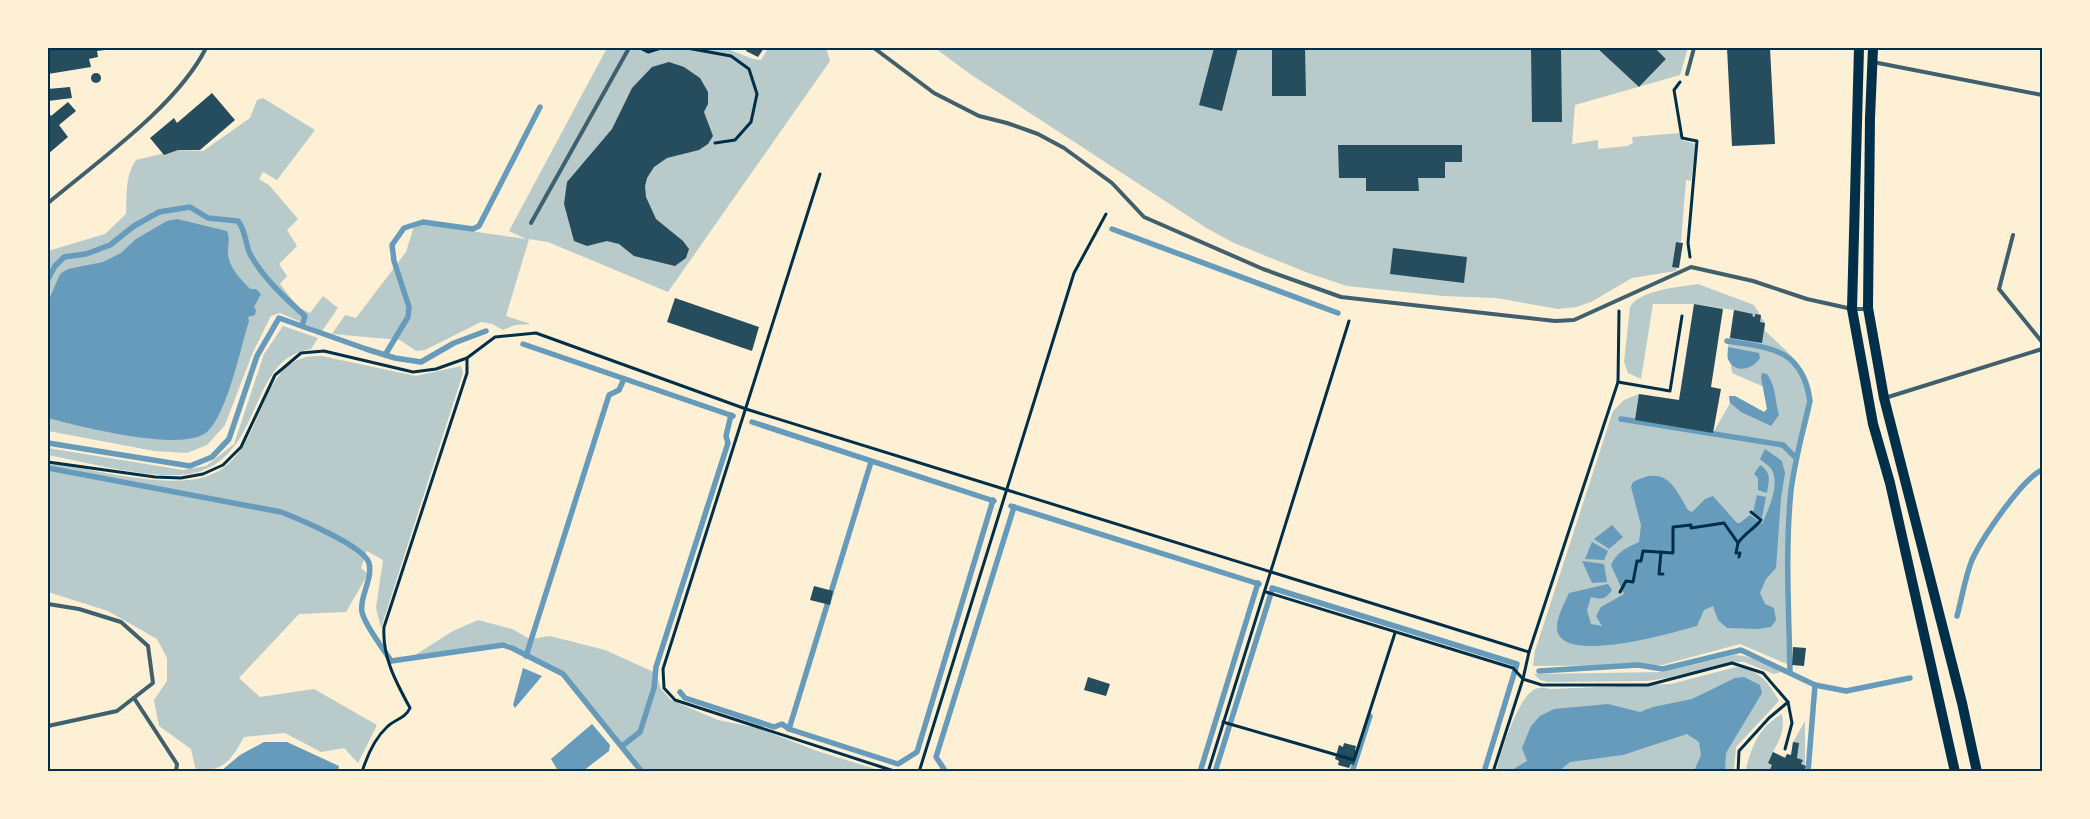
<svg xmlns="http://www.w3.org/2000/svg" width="2090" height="819" font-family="Merriweather,serif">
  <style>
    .green { fill: #b9caca }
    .water { fill: #669bbc }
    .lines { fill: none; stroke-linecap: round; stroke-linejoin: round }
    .stream { stroke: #669bbc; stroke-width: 5.5 }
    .building { fill: #264d5e }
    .path { stroke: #003049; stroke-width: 3 }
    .service { stroke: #3f606c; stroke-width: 4 }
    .secondary { stroke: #003049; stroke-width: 10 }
    .neatline { fill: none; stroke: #003049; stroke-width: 2 }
  </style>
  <rect width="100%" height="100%" fill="#fdf0d5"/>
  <!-- green -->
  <g class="green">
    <polygon points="607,48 725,48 753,59 761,60 768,48 826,48 830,61 668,292 548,242 529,239 506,316 531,324 515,325 503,330 492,324 481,322 425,350 416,351 400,340 332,334 345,315 356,318 406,252 415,223 526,239 509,231"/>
    <polygon points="935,48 1597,48 1639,87 1666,59 1656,49 1658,48 1688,48 1680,75 1575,105 1572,144 1598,140 1598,149 1627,146 1633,143 1632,137 1680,133 1681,140 1696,144 1691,181 1686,180 1681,242 1676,242 1672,266 1677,267 1676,271 1632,278 1591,302 1576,307 1558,309 1496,298 1443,296 1347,286 1308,273 1234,243 1208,229 970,74"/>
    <path d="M263,98L315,130L277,180L263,172L259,179L269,185L298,219L287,230L297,246L279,264L287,276L280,284L298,307L310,313L323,296L338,308L322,331L280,313L271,316L253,352L225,425L207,445L187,453L154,451L48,431V251L105,234L126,214C127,194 125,176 136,160L178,150L203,151L250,118L257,100Z"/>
    <path d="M1698,284L1754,305L1765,323V331C1785,350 1813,370 1812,400C1811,418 1803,437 1799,454L1795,453C1782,521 1787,595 1787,664L1740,644L1662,665L1533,666L1535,651L1613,411L1624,400L1639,394L1713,433L1730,403L1729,396H1735L1764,412L1767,409L1764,387L1732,373L1728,347L1734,310L1694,304H1653L1641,379L1628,373L1624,362L1630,307C1639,290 1680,287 1698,284Z"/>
    <path d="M283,326L318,338L311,349C248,358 264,452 198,472C160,483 87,462 48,455V448L183,470L206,466L234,444L264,354Z"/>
    <path d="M322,356L416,376L461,366L463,373L381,628L376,608L383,560L367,551L361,568L368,574L346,612L299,614L239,678L260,697L314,689L377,725L358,763L344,748L321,752L285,733L244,737C231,760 225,771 196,771L191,749L159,726L154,700L167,681V658L157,639L108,611L48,592V462C90,469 166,489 205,477C264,459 255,372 303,358C308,356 316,356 322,356Z"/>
    <polygon points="478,620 512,629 530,639 550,636 605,650 656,673 661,689 671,700 718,720 758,728 817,751 882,771 644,771 565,673 508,643 412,657 453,631"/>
    <path d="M1734,655C1751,655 1766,664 1781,672L1774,674L1744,662H1732L1667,678L1648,681L1548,682L1540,680L1534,674L1663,672Z"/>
    <path d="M1736,667C1759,670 1768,681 1779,701L1736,747L1734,771L1496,772C1501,752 1516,703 1532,691C1538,686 1544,688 1551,689L1671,684Z"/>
    <path d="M1782,714C1785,730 1780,739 1773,752L1785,757L1787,754L1791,755L1793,742L1805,721V771L1745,772C1752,746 1758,728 1782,714Z"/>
  </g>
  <!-- water -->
  <g class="water">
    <path d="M177,219L227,231C231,241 226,250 229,259C232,271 242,280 250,289H256L261,294L254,307L256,310L255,315L248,317L249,321C240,349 228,411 208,431C185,454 78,426 48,418V302L60,274L68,269L103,262L121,253L136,239L167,221Z"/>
    <path d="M1728,347L1759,353L1760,358C1753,369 1735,375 1728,359C1727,356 1728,350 1728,347Z"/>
    <path d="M1762,373L1767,374C1776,386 1775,401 1779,415L1771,426L1741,412L1730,403L1729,396H1735L1764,412L1767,409L1761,378Z"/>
    <path d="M1765,449L1782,461L1785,473L1781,498L1776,568L1766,579L1760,593L1765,604L1774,608L1776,620L1771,627L1758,629L1727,628L1718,620L1713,606L1704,610L1697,626C1675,632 1561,666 1557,629C1556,618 1565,602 1569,593L1608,584L1612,590C1606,599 1602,600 1591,597L1587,610L1591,624L1602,626L1596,616L1601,607L1624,594L1611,565C1617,552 1626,548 1639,542L1641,525L1631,487L1633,482C1665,465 1674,485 1688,510L1692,512L1705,499L1713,496L1737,523H1740L1750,515L1762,524C1768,510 1780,486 1772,470C1770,466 1764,463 1760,459Z"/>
    <path d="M1760,465C1772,473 1769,480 1767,493L1758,490V478L1754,474Z"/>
    <polygon points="1757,495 1766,497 1762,518 1753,512"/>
    <polygon points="1612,525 1623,537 1609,549 1594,539"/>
    <polygon points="1592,542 1608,551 1604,560 1585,559"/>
    <polygon points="1582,561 1604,564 1607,582 1592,583"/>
    <polygon points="523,668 542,676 515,708 513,705"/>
    <polygon points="1744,677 1760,685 1762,693 1726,753 1725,771 1694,771 1701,755 1699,742 1687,734 1623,755 1570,762 1559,771 1514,771 1515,768 1527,761 1522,748 1531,726 1540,716 1554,709 1608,704 1640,712 1653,707 1692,699 1735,678"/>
    <polygon points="592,724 610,745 609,751 583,771 558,771 551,759"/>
    <polygon points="264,742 287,742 339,766 338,771 221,771 240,755"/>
  </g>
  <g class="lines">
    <!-- stream -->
    <g class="stream">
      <polyline points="1112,229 1338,313"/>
      <path d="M48,279L55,266L64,257L86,254L110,245L134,226L159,212L190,207L208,218L238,221C246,231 245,243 250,254C263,278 285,298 305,316L302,326"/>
      <path d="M1727,341C1771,348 1802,348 1810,401C1803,430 1795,460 1791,490C1785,550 1789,613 1790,673"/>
      <polyline points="523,344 733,416"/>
      <polyline points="385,355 408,317 409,307 394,261 392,245 404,228 423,222 473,229 479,226 540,107"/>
      <polyline points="1621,419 1783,445 1796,458"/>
      <polyline points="752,422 994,501"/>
      <polyline points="48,443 190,466 212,457 229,439 257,356 279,318 366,349 395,358 421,362 454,343 486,331"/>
      <polyline points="871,462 789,729 898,764 917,752 993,500"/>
      <path d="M48,468L281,512C299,519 364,546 369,563C373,580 359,597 362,612C365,626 383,648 391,661L503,645L512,648L563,674L642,772"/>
      <polyline points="1011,506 1259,584"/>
      <polyline points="1272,588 1517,664 1484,772"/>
      <path d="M1957,616C1962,598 1965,577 1972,560C1982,538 2022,479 2042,470"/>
      <polyline points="526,656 609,395 619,390 624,379"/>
      <polyline points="1539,671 1638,665 1663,669 1741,650 1815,685 1846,691 1910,678"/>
      <polyline points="680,692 685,698 774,727 782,724 789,729"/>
      <polyline points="622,746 640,732 654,688 656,667 728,443 726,436 731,415"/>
      <polyline points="946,772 936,757 1014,507"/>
      <polyline points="1200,772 1258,583"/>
      <polyline points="1215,772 1272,590"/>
      <polyline points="1352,772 1370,716"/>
      <polyline points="1808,772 1815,685"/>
    </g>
  </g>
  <!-- building -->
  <g class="building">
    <polygon points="48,48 105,48 105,50 97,51 98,57 89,59 91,67 48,74"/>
    <polygon points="748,48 764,48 758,57 746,51"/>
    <polygon points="1214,48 1238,48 1222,111 1199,105"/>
    <polygon points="1272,48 1305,48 1306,96 1272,96"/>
    <polygon points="1531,48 1561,48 1562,122 1532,122"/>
    <polygon points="1597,48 1658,48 1656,49 1666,59 1639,87"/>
    <polygon points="1727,48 1770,48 1775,144 1732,146"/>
    <polygon points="669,62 684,67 700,78 708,92 708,104 704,112 713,136 708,144 699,150 667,158 654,167 647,178 645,186 646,197 656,219 683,241 689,249 686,258 675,266 634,256 619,244 607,241 587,246 574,241 564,204 567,182 612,129 632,88 652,67"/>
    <circle cx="96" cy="78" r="5"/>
    <polygon points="70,87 72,98 48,101 48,89"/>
    <polygon points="212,93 235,120 200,150 178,150 164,155 150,138 174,118 177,123"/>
    <polygon points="68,102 76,111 59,125 68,137 48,154 48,112 51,116"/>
    <polygon points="1338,145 1462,145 1462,162 1445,162 1445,178 1418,178 1419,191 1366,191 1366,178 1339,178"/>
    <polygon points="1676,242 1683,243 1679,268 1672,267"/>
    <polygon points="1393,248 1467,257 1464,283 1390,274"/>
    <polygon points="675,298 759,327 752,351 667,322"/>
    <polygon points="1694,304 1723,309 1711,387 1721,389 1713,433 1635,420 1639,394 1679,400"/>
    <polygon points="1734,310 1753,314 1752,316 1755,317 1755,314 1761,315 1760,322 1765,323 1762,343 1730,338"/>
    <polygon points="814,586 833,591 830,605 810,600"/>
    <polygon points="1793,647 1806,648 1804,666 1792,665"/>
    <polygon points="1088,677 1110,684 1106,696 1084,690"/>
    <polygon points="1793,742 1799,743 1797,758 1803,760 1801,764 1806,766 1804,772 1769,772 1772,765 1768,763 1773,752 1785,758 1787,754 1791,755"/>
    <polygon points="1344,743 1356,746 1355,750 1358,751 1354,765 1351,764 1349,768 1338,765 1339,761 1335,759 1339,745 1343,747"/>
  </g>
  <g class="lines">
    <!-- path -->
    <g class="path">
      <polyline points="640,48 648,52 661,48"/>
      <polyline points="687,48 731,56 749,69 757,94 751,122 735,140 715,143"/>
      <polyline points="1680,82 1674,90 1682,138 1697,141 1688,243 1690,257"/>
      <polyline points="820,174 663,669 664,688 675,700 897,772"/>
      <polyline points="1619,311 1618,382 1529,652 1523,679 1542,685 1648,685 1732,663 1763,673 1788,702 1769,718 1739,751 1738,772"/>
      <polyline points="1618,382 1670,391 1682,316"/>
      <polyline points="48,462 155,477 181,478 203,474 223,465 241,447 275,375 301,353 324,351 413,372 436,369 467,358 495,337 536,333 746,409 1529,652"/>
      <polyline points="1738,543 1736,553 1740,553 1739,557"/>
      <polyline points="1661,552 1659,574 1663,574"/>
      <polyline points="1266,592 1513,668 1523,679 1493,772"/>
      <path d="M1620,592L1626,581L1633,582L1637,561H1641L1643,551L1673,553V527L1691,525V528L1724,523L1738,543C1745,533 1754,529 1761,520L1751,512"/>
      <polyline points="1223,722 1354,760 1395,633"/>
      <polyline points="1785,749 1792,723 1788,702"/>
      <path d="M362,772C367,756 374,739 387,727C395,719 405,719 410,708C396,682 382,657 384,627L467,373V358"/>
      <polyline points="919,772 1074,273 1106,214"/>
      <polyline points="1208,772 1349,321"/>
    </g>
    <!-- service -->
    <g class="service">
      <polyline points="874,48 934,93 979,116 1007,123 1038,134 1064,148 1112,183 1144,217 1263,269 1341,297 1555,321 1574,320 1691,267 1753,281 1807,299 1852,309 1866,309"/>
      <polyline points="1873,62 2042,95"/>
      <polyline points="1687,74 1694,48"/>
      <path d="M48,203C98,161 177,106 206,48"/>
      <polyline points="531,223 629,48"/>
      <polyline points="2013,235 1999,289 2042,342"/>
      <polyline points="1885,398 2042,349"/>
      <polyline points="48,604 79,609 121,622 148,646 153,683 117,711 48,726"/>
      <polyline points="134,698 177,764 176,772"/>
    </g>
    <!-- secondary -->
    <g class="secondary">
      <polyline points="1859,48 1852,309 1873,424 1890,483 1955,772"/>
      <polyline points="1873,48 1870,118 1868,308 1884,398 1962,703 1977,772"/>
    </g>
  </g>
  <!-- border -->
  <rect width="2090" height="819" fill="none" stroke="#fdf0d5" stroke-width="98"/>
  <rect x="49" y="49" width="1992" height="721" class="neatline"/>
</svg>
